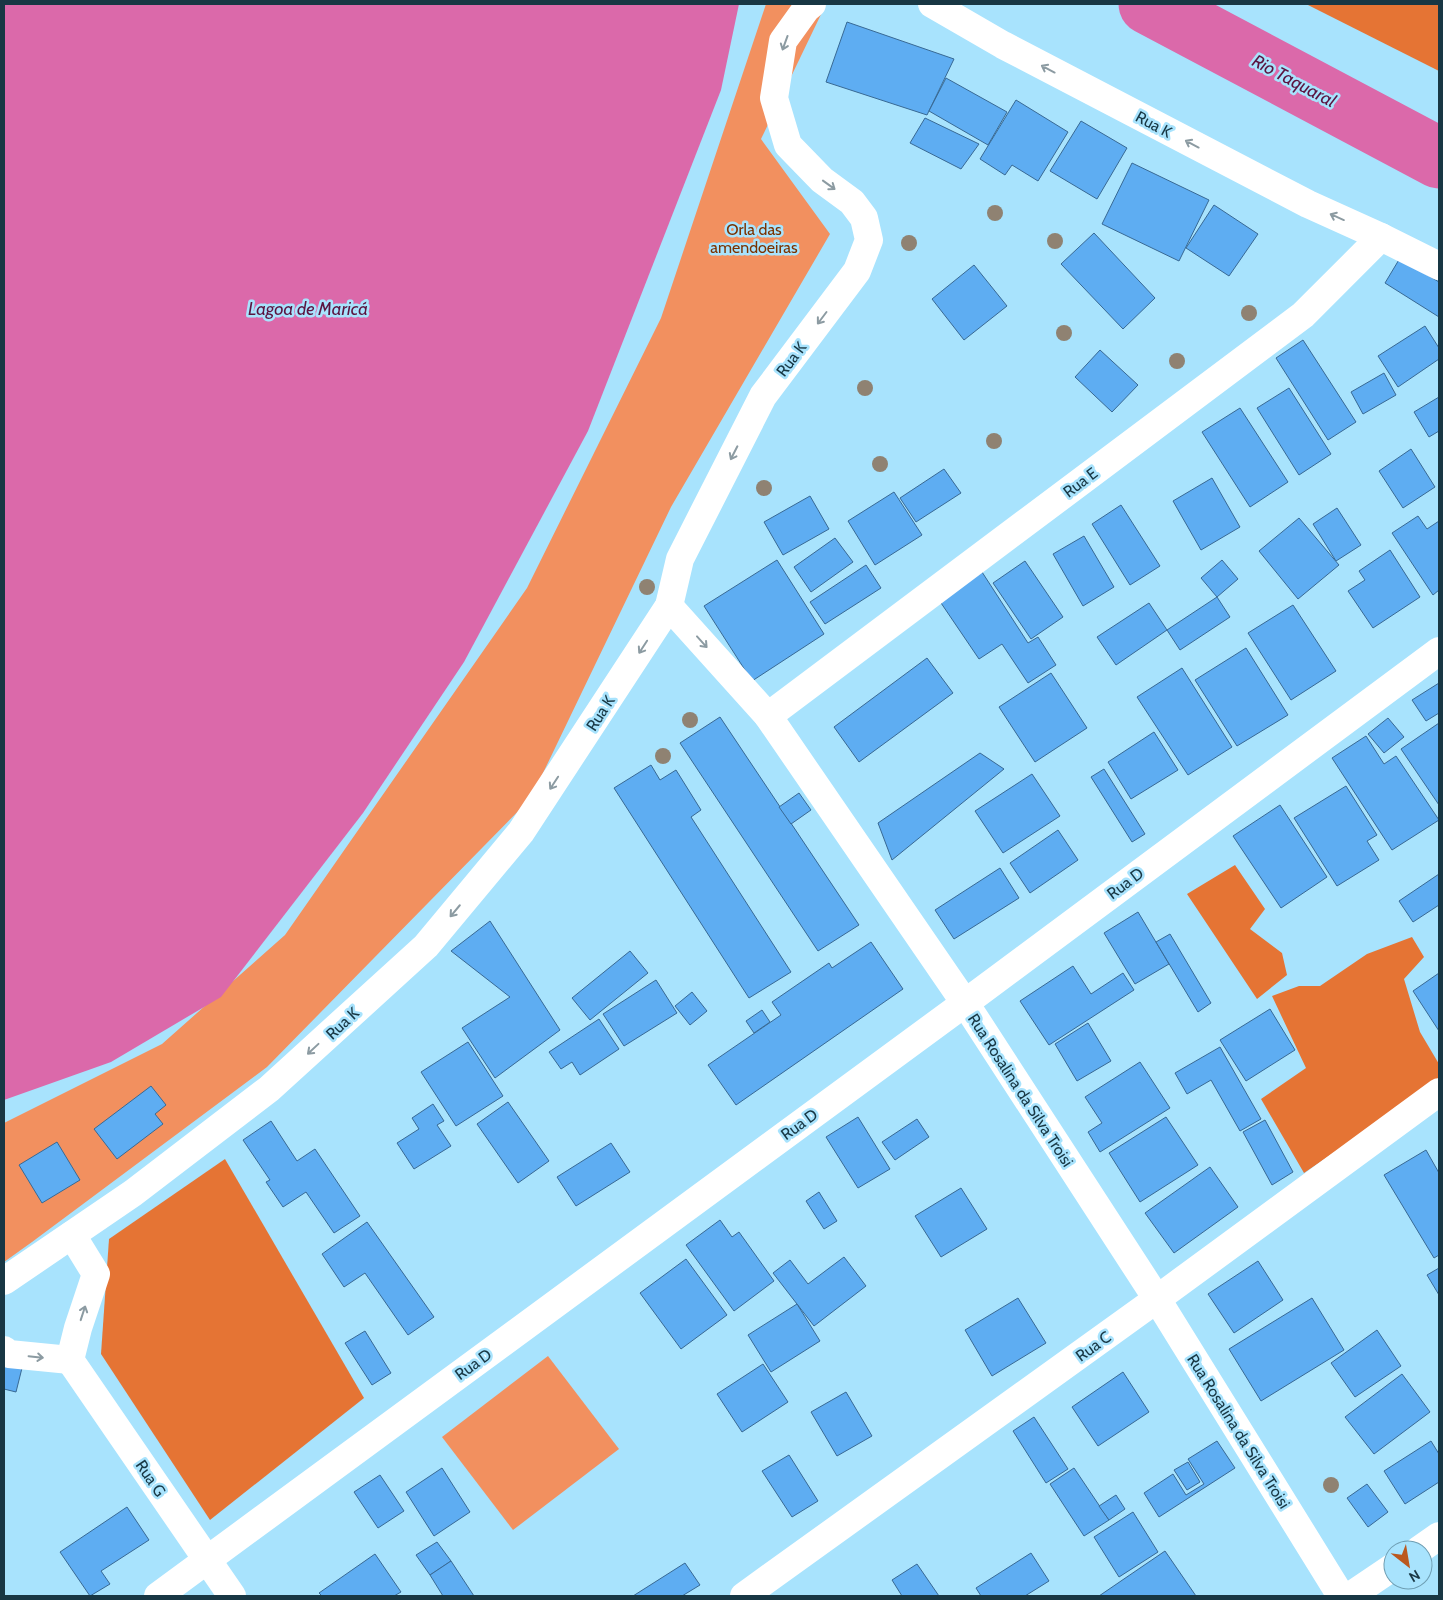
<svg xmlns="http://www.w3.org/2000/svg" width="1443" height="1600" font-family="Cabin,sans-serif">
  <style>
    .green { fill: #f2905f }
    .forest { fill: #e57434 }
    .water { fill: #db69aa }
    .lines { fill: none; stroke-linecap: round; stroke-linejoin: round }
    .river { stroke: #db69aa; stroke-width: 61 }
    .building { fill: #5eadf2; stroke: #386994 }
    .minor { stroke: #fff; stroke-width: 28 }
    .tree { fill: #8f8272 }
    .oneway { stroke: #8c9ba2 }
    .labels { text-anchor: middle; stroke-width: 5; stroke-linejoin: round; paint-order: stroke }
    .street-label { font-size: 16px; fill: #183744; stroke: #a8e3fd }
    .park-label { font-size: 16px; fill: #7a3200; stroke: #a8e3fd }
    .water-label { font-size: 18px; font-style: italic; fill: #5b1440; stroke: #a8e3fd }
  </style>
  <rect width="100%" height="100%" fill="#a8e3fd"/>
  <!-- green -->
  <g class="green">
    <polygon points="766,4 826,4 761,139 830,234 671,507 531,798 267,1067 32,1242 4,1262 4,1123 162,1044 285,935 527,588 661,318"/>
    <polygon points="548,1356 619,1449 513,1530 442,1437"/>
  </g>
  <!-- forest -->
  <g class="forest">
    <polygon points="1306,4 1439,4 1439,71"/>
    <polygon points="1235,865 1265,909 1250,929 1282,953 1287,975 1257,999 1187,894"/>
    <polygon points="1412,937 1424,957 1404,979 1420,1032 1439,1064 1439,1081 1304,1173 1261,1099 1306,1068 1272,996 1299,986 1320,986 1367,954"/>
    <polygon points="225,1159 364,1398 210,1520 101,1354 109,1239"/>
  </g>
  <!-- water -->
  <polygon class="water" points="4,4 739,4 721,90 588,431 464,662 363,813 221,997 111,1062 4,1100"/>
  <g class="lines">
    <!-- river -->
    <polyline class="river" points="1149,4 1439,158"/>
  </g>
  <!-- building -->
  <g class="building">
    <polygon points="847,22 954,59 927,115 826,82"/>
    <polygon points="946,78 1007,112 988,145 929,111"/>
    <polygon points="1016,100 1068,132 1038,181 1012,165 1005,175 980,159"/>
    <polygon points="925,118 979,144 961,169 910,143"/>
    <polygon points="1081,121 1127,148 1097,199 1050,171"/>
    <polygon points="1132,163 1209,200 1179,261 1102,224"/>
    <polygon points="1214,205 1258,234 1229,276 1186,248"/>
    <polygon points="1094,233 1155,298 1123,329 1061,264"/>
    <polygon points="1400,258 1439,282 1439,317 1385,283"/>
    <polygon points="974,265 1007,306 964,340 932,299"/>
    <polygon points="1425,326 1439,348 1439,359 1398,387 1378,356"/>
    <polygon points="1303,340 1356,422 1328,440 1276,358"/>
    <polygon points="1100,350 1138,385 1112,412 1075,377"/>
    <polygon points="1384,373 1396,395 1363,414 1351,392"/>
    <polygon points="1289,388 1331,454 1299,475 1257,408"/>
    <polygon points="1439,397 1439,431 1429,437 1414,412"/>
    <polygon points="1240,408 1288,482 1250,507 1202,432"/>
    <polygon points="1411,449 1435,487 1403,508 1379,471"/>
    <polygon points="944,469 961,493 916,522 900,498"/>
    <polygon points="1212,478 1240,527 1201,550 1173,501"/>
    <polygon points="894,492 922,535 875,565 848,521"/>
    <polygon points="810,496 829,529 783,555 764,522"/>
    <polygon points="1121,505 1160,566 1130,585 1092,524"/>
    <polygon points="1337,508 1361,545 1336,561 1313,524"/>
    <polygon points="1418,516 1427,529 1439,521 1439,590 1433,595 1392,533"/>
    <polygon points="1299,518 1339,565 1298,599 1259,551"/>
    <polygon points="1084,536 1114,587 1083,606 1053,554"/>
    <polygon points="835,538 853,562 811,592 794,567"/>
    <polygon points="1390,550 1420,597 1373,628 1348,591 1365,580 1359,571"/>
    <polygon points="777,560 824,634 752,681 704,606"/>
    <polygon points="1222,560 1238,579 1217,597 1201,578"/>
    <polygon points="1025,561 1063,617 1031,639 993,583"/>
    <polygon points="866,565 881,588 825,624 810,602"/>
    <polygon points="982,572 1028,643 1038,637 1056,665 1028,683 1002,644 979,659 939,600"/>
    <polygon points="1217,597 1230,617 1180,650 1167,630"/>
    <polygon points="1149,603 1167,630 1116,665 1097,637"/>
    <polygon points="1293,605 1336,671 1291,700 1248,633"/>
    <polygon points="1246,648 1288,715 1237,746 1195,680"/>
    <polygon points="927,658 953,693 859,762 834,727"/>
    <polygon points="1182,668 1232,747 1188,775 1137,697"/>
    <polygon points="1051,673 1087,728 1035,762 999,707"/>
    <polygon points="1439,683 1439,713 1426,721 1412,700"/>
    <polygon points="720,717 859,925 818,951 680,743"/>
    <polygon points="1388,718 1404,737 1384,753 1368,734"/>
    <polygon points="1439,723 1439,805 1401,749"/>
    <polygon points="1154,732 1178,770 1131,799 1108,762"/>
    <polygon points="1366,736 1384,764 1396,756 1439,820 1392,850 1332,758"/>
    <polygon points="980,753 1004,769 892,860 878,823"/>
    <polygon points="651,765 660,780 676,770 701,810 691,817 791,972 749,998 614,788"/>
    <polygon points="1104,769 1145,834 1132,842 1091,777"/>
    <polygon points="1032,774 1060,816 1003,853 975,811"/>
    <polygon points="1346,786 1377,835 1367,841 1379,860 1337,886 1294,818"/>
    <polygon points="799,793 811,810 791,824 779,807"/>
    <polygon points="1280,805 1327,877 1281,908 1233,836"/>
    <polygon points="1058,830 1078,860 1030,893 1010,863"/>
    <polygon points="1000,868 1019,898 954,939 935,910"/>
    <polygon points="1439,874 1439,905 1413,922 1399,901"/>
    <polygon points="1138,912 1169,964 1135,984 1104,933"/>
    <polygon points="490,921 560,1030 495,1078 462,1028 510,997 451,951"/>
    <polygon points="1170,934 1211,1003 1198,1012 1156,942"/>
    <polygon points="871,942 903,989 736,1105 708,1065 781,1015 772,1002 829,963 832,968"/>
    <polygon points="630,951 648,973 590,1020 572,998"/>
    <polygon points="1073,966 1091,994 1123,973 1134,990 1049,1045 1020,1001"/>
    <polygon points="1439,973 1439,1031 1413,991"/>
    <polygon points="656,980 677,1013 624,1046 603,1014"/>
    <polygon points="692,992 707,1011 690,1025 675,1006"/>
    <polygon points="1270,1009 1295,1050 1246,1081 1220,1040"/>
    <polygon points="762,1010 770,1022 754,1033 746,1021"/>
    <polygon points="599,1019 619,1049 580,1075 572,1062 561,1069 549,1052"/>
    <polygon points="1088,1023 1111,1061 1077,1081 1055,1044"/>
    <polygon points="468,1042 503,1096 456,1126 421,1072"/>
    <polygon points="1220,1047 1261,1119 1240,1131 1211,1080 1187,1094 1175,1073"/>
    <polygon points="1140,1062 1170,1108 1100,1152 1088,1132 1102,1123 1085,1097"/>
    <polygon points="151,1086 166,1105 155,1114 163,1124 117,1159 94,1129"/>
    <polygon points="508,1102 549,1161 518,1183 477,1124"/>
    <polygon points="433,1104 444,1121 437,1125 451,1146 414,1169 397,1143 419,1129 412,1118"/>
    <polygon points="858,1117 890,1169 858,1188 826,1137"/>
    <polygon points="1166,1117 1198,1165 1140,1202 1109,1153"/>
    <polygon points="917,1119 929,1137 895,1160 882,1142"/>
    <polygon points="1265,1120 1293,1172 1272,1185 1243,1132"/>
    <polygon points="271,1121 297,1161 315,1149 360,1216 334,1233 306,1192 283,1207 266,1182 270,1180 243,1140"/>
    <polygon points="57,1142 80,1180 42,1203 19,1165"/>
    <polygon points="611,1143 630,1172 576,1206 557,1177"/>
    <polygon points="1426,1150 1439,1173 1439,1255 1434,1258 1384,1175"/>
    <polygon points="1210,1167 1238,1207 1174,1253 1145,1213"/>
    <polygon points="961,1188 987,1229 941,1257 915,1216"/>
    <polygon points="819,1192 837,1221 824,1229 806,1201"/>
    <polygon points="720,1220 732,1237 739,1232 774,1281 734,1311 686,1245"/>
    <polygon points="367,1222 434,1317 408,1335 365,1273 344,1287 322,1254"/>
    <polygon points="844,1257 866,1286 814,1326 773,1273 790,1260 808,1284"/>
    <polygon points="686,1259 727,1315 681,1349 640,1293"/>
    <polygon points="1258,1261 1283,1300 1234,1333 1208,1294"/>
    <polygon points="1439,1268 1439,1295 1427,1275"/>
    <polygon points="1018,1298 1046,1343 992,1376 965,1330"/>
    <polygon points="1312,1298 1344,1350 1261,1401 1229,1349"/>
    <polygon points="797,1304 820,1341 771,1372 748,1335"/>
    <polygon points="1377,1330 1401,1366 1355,1397 1331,1363"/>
    <polygon points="365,1331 391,1373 372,1385 345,1343"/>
    <polygon points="4,1364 22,1368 16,1392 4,1389"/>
    <polygon points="763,1364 788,1402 742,1432 717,1394"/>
    <polygon points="1123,1372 1149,1412 1098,1446 1072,1407"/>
    <polygon points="1402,1374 1430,1412 1374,1454 1345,1417"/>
    <polygon points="846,1392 872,1436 837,1456 811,1412"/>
    <polygon points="1034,1417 1068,1469 1046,1483 1013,1431"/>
    <polygon points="1217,1441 1235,1468 1159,1517 1144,1493 1173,1474 1186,1495 1204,1484 1188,1459"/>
    <polygon points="1431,1441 1439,1454 1439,1482 1405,1504 1384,1471"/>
    <polygon points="789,1455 818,1501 792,1517 762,1471"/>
    <polygon points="1188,1462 1200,1482 1187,1490 1174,1470"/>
    <polygon points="442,1468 470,1512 434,1536 406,1492"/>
    <polygon points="1074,1468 1109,1520 1084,1536 1050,1484"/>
    <polygon points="380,1475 404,1511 378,1528 354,1492"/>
    <polygon points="1367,1484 1388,1512 1368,1527 1347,1498"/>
    <polygon points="1116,1495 1125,1509 1109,1520 1099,1506"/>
    <polygon points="127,1507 149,1540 101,1571 110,1584 90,1596 60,1552"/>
    <polygon points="1133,1512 1158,1552 1119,1577 1094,1537"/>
    <polygon points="437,1542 451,1561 430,1575 416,1555"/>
    <polygon points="1165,1551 1196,1596 1099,1596"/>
    <polygon points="1031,1553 1049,1581 1025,1596 981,1596 976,1588"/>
    <polygon points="375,1554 401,1592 394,1596 322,1596 319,1593"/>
    <polygon points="451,1561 474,1596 443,1596 430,1575"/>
    <polygon points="685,1563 700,1585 682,1596 633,1596"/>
    <polygon points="917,1564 939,1596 902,1596 892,1580"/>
  </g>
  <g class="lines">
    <!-- minor -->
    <g class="minor">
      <polyline points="932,4 1003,45 1308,204 1381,237 1439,266"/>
      <polyline points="669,606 768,716 965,1003 1157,1299 1341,1596"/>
      <polyline points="768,716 1303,315 1381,237"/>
      <polyline points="72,1235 96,1274 78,1328 70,1360 232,1596"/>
      <polyline points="4,1281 133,1193 269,1089 426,946 521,832 669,606 680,559 763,396 857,271 869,240 864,218 852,202 822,180 788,145 774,98 783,41 806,9 812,4"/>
      <polyline points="4,1350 9,1354 70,1360"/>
      <polyline points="1419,1550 1439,1536"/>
      <polyline points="158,1596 965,1003 1439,651"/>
      <polyline points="744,1596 1157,1299 1439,1092"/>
      <polyline points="1350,1596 1393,1567"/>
    </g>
  </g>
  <!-- trees -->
  <g class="tree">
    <circle cx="995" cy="213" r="8"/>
    <circle cx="1055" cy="241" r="8"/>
    <circle cx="909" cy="243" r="8"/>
    <circle cx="1249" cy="313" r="8"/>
    <circle cx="1064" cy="333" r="8"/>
    <circle cx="1177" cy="361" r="8"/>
    <circle cx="865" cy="388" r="8"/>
    <circle cx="994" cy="441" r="8"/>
    <circle cx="880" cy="464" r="8"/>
    <circle cx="764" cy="488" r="8"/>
    <circle cx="647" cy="587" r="8"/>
    <circle cx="690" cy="720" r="8"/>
    <circle cx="663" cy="756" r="8"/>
    <circle cx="1331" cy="1485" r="8"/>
  </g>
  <!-- one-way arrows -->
  <defs><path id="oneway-shaft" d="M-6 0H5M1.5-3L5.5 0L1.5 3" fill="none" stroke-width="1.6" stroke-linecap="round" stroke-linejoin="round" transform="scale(1.25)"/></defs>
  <g class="oneway">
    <use href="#oneway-shaft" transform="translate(785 43) rotate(110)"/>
    <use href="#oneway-shaft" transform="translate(1048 69) rotate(-152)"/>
    <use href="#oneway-shaft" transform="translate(1192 144) rotate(-152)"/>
    <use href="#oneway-shaft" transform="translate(829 185) rotate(36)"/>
    <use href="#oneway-shaft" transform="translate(1337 217) rotate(-156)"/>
    <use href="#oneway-shaft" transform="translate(822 318) rotate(127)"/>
    <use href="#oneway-shaft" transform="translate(734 453) rotate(117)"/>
    <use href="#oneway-shaft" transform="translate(702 642) rotate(48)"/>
    <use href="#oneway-shaft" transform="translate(643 647) rotate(123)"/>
    <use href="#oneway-shaft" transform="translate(554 783) rotate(123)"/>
    <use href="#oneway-shaft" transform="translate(455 911) rotate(130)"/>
    <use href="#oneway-shaft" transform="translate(313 1049) rotate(137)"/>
    <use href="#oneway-shaft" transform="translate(83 1313) rotate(-72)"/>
    <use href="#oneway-shaft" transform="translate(36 1357) rotate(6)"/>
  </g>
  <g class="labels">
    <!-- street labels -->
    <g class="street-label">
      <text transform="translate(1154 124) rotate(28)" y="6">Rua K</text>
      <text transform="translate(791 359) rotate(-53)" y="6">Rua K</text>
      <text transform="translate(1080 482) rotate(-37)" y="6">Rua E</text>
      <text transform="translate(600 713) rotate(-57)" y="6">Rua K</text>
      <text transform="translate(1125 883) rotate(-37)" y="6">Rua D</text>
      <text transform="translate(342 1023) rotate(-43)" y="6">Rua K</text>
      <text transform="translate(1021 1090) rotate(57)" y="6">Rua Rosalina da Silva Troisi</text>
      <text transform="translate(799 1124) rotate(-36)" y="6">Rua D</text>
      <text transform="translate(1093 1346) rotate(-36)" y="6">Rua C</text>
      <text transform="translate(473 1364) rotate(-36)" y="6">Rua D</text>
      <text transform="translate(1239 1431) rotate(58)" y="6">Rua Rosalina da Silva Troisi</text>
      <text transform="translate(151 1478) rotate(56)" y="6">Rua G</text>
    </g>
    <!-- park labels -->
    <g class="park-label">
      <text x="754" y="235">Orla das<tspan x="754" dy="18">amendoeiras</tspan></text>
    </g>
    <!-- water labels -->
    <g class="water-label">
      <text transform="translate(1294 81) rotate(28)" y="6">Rio Taquaral</text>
      <text x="308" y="315">Lagoa de Maricá</text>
    </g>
  </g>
  <!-- border -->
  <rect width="1443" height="1600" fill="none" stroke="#183744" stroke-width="10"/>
  <!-- north arrow -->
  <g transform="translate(1408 1565) rotate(149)"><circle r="24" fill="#a8e3fd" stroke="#6e9eb3"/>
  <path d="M0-4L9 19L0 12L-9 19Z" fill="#bb581e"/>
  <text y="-8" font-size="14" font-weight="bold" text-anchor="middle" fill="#183744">N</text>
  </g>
</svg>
